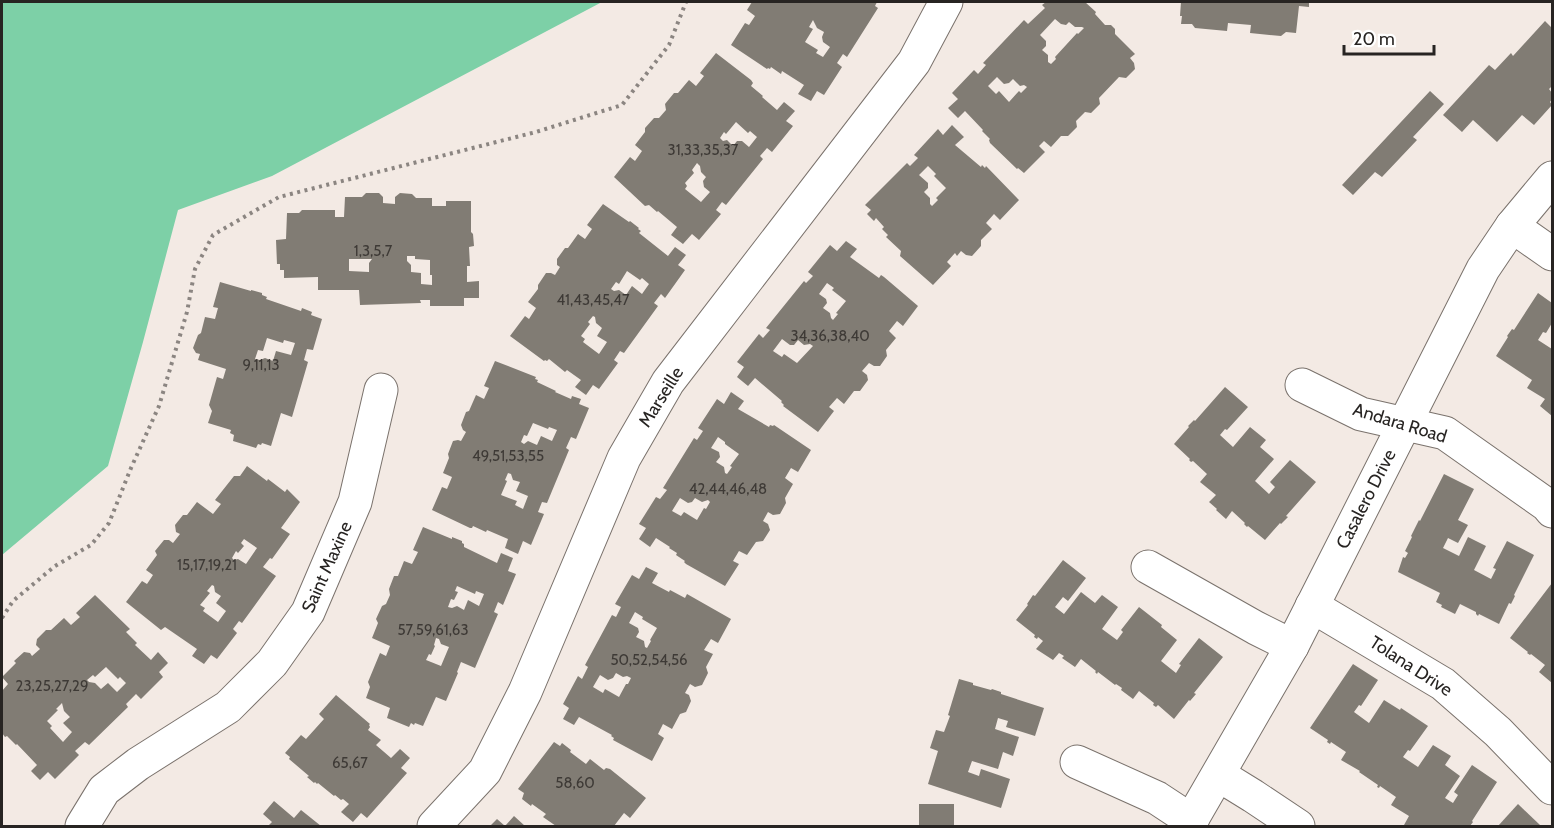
<svg xmlns="http://www.w3.org/2000/svg" width="1554" height="828" font-family="Cabin,sans-serif">
  <style>
    .green { fill: #7dd0a7 }
    .building { fill: #817c74; fill-rule: evenodd }
    .lines { fill: none; stroke-linecap: round; stroke-linejoin: round }
    .minor-casing { stroke: #7a726c; stroke-width: 35 }
    .path { stroke: #8b8581; stroke-width: 4; stroke-dasharray: 3 4.5; stroke-linecap: butt }
    .minor { stroke: #fff; stroke-width: 33 }
    .labels { text-anchor: middle; stroke-width: 4.5; stroke-linejoin: round; paint-order: stroke }
    .number-label { font-size: 15px; fill: #3e3a36 }
    .street-label { font-size: 18px; fill: #272422; stroke: #fff }
  </style>
  <rect width="100%" height="100%" fill="#f3eae4"/>
  <!-- green -->
  <polygon class="green" points="2,2 602,2 272,176 178,210 143,342 108,466 2,555"/>
  <!-- building -->
  <g class="building">
    <path d="M752,2H877L875,6L878,8L847,57L843,54L837,63L842,67L824,95L817,91L811,101L798,94L804,85L782,71L781,74L771,67L770,69L768,68L767,69L731,45L745,23L749,25L755,16L747,10ZM813,20L817,28L824,32L822,37L823,42L830,47L823,57L816,53L818,50L805,42L813,29L809,27Z"/>
    <path d="M1046,2H1082L1084,3L1085,2L1096,12L1095,14L1105,25H1111L1115,29V34L1135,54L1130,58L1134,63L1135,69L1126,78L1119,77L1099,98L1100,104L1091,113L1085,112L1076,121L1077,127L1068,136H1061L1051,147L1044,141L1039,146L1045,152L1024,173L1018,168L1017,169L990,143L989,140L990,139L982,131L983,130L965,111L958,118L948,108L958,99L952,93L974,70L978,74L986,65L983,63L1024,20L1028,24L1045,8L1042,5ZM1055,19L1061,24L1066,25L1069,22L1075,27H1082L1084,28L1078,34L1077,33L1055,57L1056,59L1051,64L1048,62V55L1042,50L1046,46V41L1040,35ZM997,77L1004,84L1009,83L1013,79L1020,86L1024,85L1027,87L1021,93L1019,91L1009,102L999,91L996,94L988,86Z"/>
    <polygon points="1181,2 1309,2 1309,7 1299,6 1296,33 1286,32 1281,36 1250,33 1251,25 1228,23 1227,31 1195,28 1192,24 1181,24 1182,16 1180,16"/>
    <polygon points="1545,21 1552,28 1552,86 1549,89 1552,93 1552,99 1550,102 1552,105 1534,125 1522,115 1497,142 1473,120 1462,132 1443,115 1489,65 1495,70 1511,53 1513,56"/>
    <path d="M716,53L751,80L753,83L751,86L763,96L762,97L777,110L784,102L795,111L786,121L793,126L772,152L767,148L760,156L763,159L726,205L722,202L716,210L721,214L699,240L692,234L683,244L671,235L677,227L658,211L657,212L649,205L645,206L614,177L630,157L635,161L642,151L635,145L645,132V128L654,118H659L666,110L665,104L674,93H678L689,80L696,86L704,76L700,73ZM736,122L748,133L750,131L757,137L749,147L742,141H737L733,146L727,140L723,141L720,138L724,132L726,134ZM697,163L700,166L701,172L706,177L703,181L704,187L710,192L701,202L685,189L687,186L685,183L694,173L692,170Z"/>
    <polygon points="1430,91 1444,104 1413,137 1417,140 1382,177 1375,172 1353,195 1342,185"/>
    <path d="M952,125L964,137L955,145L981,167L982,165L985,168L986,166L1019,200L1000,220L994,214L986,223L992,229L981,240V246L972,256L966,255L961,251L957,256L955,253L947,262L951,266L933,285L900,256L901,251L886,237L888,235L882,229L884,227L876,218L874,221L867,214L871,210L865,205L907,163L910,166L918,158L914,155L938,129L943,135ZM928,166L936,174L934,176L946,188L936,198L938,200L932,206L930,204V198L924,192L928,188V183L919,175Z"/>
    <path d="M366,193H379L383,197V203L395,204V197L400,193L412,194L416,198H432V206H446V201H471V232L473,234L474,246L469,247L470,266H467V282L479,281V298H464V306H430V300H420L421,303L360,305L359,290H318V277L284,278V270H280V264H277L276,240L286,239L287,213H299L302,210H335V217H344L345,197H362ZM407,256H415V259L430,260V275H432V285L421,284V273L411,272V265L407,261ZM349,259H372L369,263V272L349,271Z"/>
    <path d="M603,204L629,222L630,221L639,228L638,229L641,231L639,233L668,256L675,247L686,255L678,265L685,270L665,298L661,294L654,303L658,306L624,353L620,351L614,360L618,363L599,389L593,385L586,395L575,387L581,380L567,370L565,372L549,359L547,361L545,360L544,361L510,336L525,316L529,319L536,308L528,302L538,289V285L546,273H551L555,275L560,267L557,265V259L565,248H568L578,234L585,239L592,229L587,225ZM627,271L640,280L642,278L649,284L642,294L632,286L626,295L619,290L614,291L611,289L616,282L619,284ZM593,316L595,317L596,323L602,328L597,336L607,342L599,354L583,342L585,339L581,336L590,324L588,322Z"/>
    <path d="M846,241L857,249L850,257L879,278L881,275L884,277L918,306L903,326L897,321L889,331L896,338L886,350L887,356L880,366H874L869,363L862,371L867,375L868,380L860,391H854L844,404L837,398L829,407L834,411L818,432L783,406L784,405L781,402L782,401L755,378L748,386L737,377L744,367L737,362L759,334L763,338L770,330L766,328L804,281L806,283L813,276L808,272L830,245L837,251ZM827,283L834,288L832,290L846,301L836,313L838,314L833,320L831,318L830,313L823,308L827,303L826,299L819,294ZM782,339L790,345H794L798,340L804,345L810,344L813,346L797,363L784,354L782,357L773,351Z"/>
    <path d="M220,282L251,291V290L262,293V295L267,297L266,299L301,311L302,308L312,312L311,315L322,319L313,350L307,349L304,360L308,362L292,417L281,413L271,446L262,443L261,445L258,444L256,448L233,441L234,435L230,433L231,430L208,423L212,411L209,405L217,377L223,379L226,369L198,360L200,354L196,353L193,348L198,335L201,333L205,317L215,319L218,308L213,307ZM267,338L283,343L284,340L295,343L291,355L276,351L273,361L265,358L260,360L255,359L258,350L263,351Z"/>
    <polygon points="1538,293 1552,303 1552,323 1546,333 1543,332 1538,340 1552,349 1552,416 1540,406 1545,399 1527,388 1532,380 1496,356 1508,337 1507,336 1512,329 1514,330"/>
    <path d="M495,361L536,377L535,379L538,380L537,382L556,391L555,392L571,399L572,396L581,399L579,404L589,408L576,439L571,437L566,448L569,450L547,503L542,502L538,512L544,514L531,545L523,541L518,554L505,548L508,539L487,530L486,532L473,526L472,528H470L432,510L442,487L447,489L452,477L443,473L449,458L448,454L453,441L458,440L461,441L466,432L463,430L461,425L466,412L469,411L476,395L484,399L489,388L484,386ZM533,423L548,429L549,427L557,430L552,441L541,436L537,445L528,441L524,444L521,442L524,435L527,436ZM508,473L511,474L513,480L520,482L516,491L528,496L523,509L515,505L517,501L501,495L507,481L505,480Z"/>
    <polygon points="1225,387 1248,407 1227,430 1225,429 1220,435 1233,447 1250,427 1266,440 1260,447 1274,459 1255,481 1269,494 1275,487 1270,482 1290,460 1316,482 1286,516 1288,517 1281,524 1280,523 1265,540 1248,526 1247,527 1244,524 1245,523 1232,511 1226,519 1216,510 1217,509 1209,502 1216,495 1200,482 1207,474 1193,461 1191,462 1189,460 1190,459 1174,444 1189,427 1188,426 1194,420 1195,421"/>
    <path d="M731,392L744,401L738,409L769,427L770,425L773,426L774,425L811,450L798,472L791,468L785,478L793,484L785,498L786,503L780,514L773,515L768,512L763,521L768,524L770,530L763,541L756,542L747,555L739,551L733,561L739,564L725,586L686,564L684,562L685,561L676,555L677,553L669,548L670,547L656,538L650,547L639,539L646,528L639,524L656,497L660,499L667,490L663,488L694,438L697,440L703,431L698,428L717,399L724,404ZM718,437L725,442V444L739,454L730,466L732,467L727,474L725,473L724,467L716,462L720,457L719,452L711,448ZM680,498L688,503L692,502L695,498L702,502L708,500L710,502L706,509L704,508L697,520L684,512L681,516L672,511Z"/>
    <path d="M247,466L267,481L268,479L285,492L287,489L300,502L281,528L290,534L272,559L270,558L263,567L276,576L242,623L239,621L233,629L237,633L217,659L211,655L204,664L192,656L197,649L165,627L161,630L126,602L142,581L147,584L153,575L146,570L157,555L155,551L164,540H169L173,543L180,534L176,532L175,525L183,515H187L197,502L213,514L221,504L215,500L234,476H240ZM244,539L257,548L246,564L238,559L234,560L232,558L236,551L238,553L244,546L241,543ZM212,585L214,586L215,592L221,596L216,603L226,611L218,622L203,611L205,608L200,605L210,593L207,591Z"/>
    <polygon points="1444,474 1474,489 1458,520 1468,525 1458,543 1448,538 1443,548 1459,556 1468,537 1486,546 1474,570 1491,579 1496,569 1493,568 1507,541 1534,555 1514,595 1515,596 1511,604 1509,603 1499,624 1479,614 1478,616 1476,614 1476,612 1460,604 1455,614 1441,607 1442,605 1436,602 1440,593 1398,572 1403,557 1405,558 1408,553 1405,551 1412,537 1411,536 1419,520 1420,521"/>
    <path d="M423,527L452,539V537L462,541V543L464,544V547L497,563L501,553L513,558L508,571L516,574L503,605L498,602L494,612L498,614L475,668L461,662L457,672L458,673L446,701L436,697L423,726L415,723L414,725L411,723L409,727L387,718L390,708L366,698L370,687L368,682L380,653L386,656L390,646L372,638L378,623L376,619L382,606L386,604L390,595L389,589L394,576H398L404,561L412,564L418,552L413,550ZM457,586L475,594L476,591L484,594L479,606L468,600L464,610L457,606L452,608L448,607L451,599L454,600L458,592L455,591ZM436,638L439,639L441,644L449,647L441,666L426,660L429,654L431,655L435,646L434,645Z"/>
    <polygon points="1063,560 1086,578 1068,601 1063,597 1055,607 1064,614 1081,592 1095,603 1102,595 1118,607 1102,629 1117,640 1123,632 1121,630 1139,607 1162,625 1161,627 1177,640 1161,661 1176,673 1181,665 1179,664 1199,638 1223,657 1194,693 1196,694 1190,701 1189,700 1174,719 1158,705 1156,707 1153,705 1154,703 1139,691 1133,699 1121,690 1122,688 1116,684 1115,685 1098,672 1097,674 1095,672 1096,671 1081,659 1075,667 1062,658 1064,656 1059,653 1053,660 1036,649 1043,641 1038,637 1037,639 1034,637 1035,635 1016,620 1028,605 1027,604 1033,595 1035,596"/>
    <path d="M646,567L658,573L652,583L669,592L670,590L685,598L687,594L731,619L718,643L711,639L704,650L713,654L706,667L708,673L702,685L695,687L690,684L685,693L689,695L691,701L686,712L680,714L672,729L663,724L658,734L664,738L652,761L613,740L614,738L611,736L612,735L579,717L574,725L563,719L569,708L563,704L578,676L582,679L588,667L585,665L612,615L616,617L621,607L615,604L632,575L639,579ZM635,612L643,617L642,619L657,628L650,640L651,641L647,648L645,647L644,641L636,637L639,632L638,628L629,623ZM616,673L623,677L627,676L631,678L628,684H626L619,697L605,689L603,693L593,687L600,675L608,680L613,678Z"/>
    <polygon points="1552,583 1552,683 1539,672 1545,665 1531,654 1530,655 1527,653 1528,652 1510,638"/>
    <path d="M95,595L130,629L126,632L137,643L135,645L151,660L158,652L168,663L159,672L163,677L141,699L136,694L126,704L128,707L89,745L85,742L75,751L79,755L55,779L48,772L40,780L31,771L37,765L17,744L16,745L7,736L5,737L2,733V691L8,684L2,677L16,663L14,661L24,652L30,653L32,656L40,649L36,645L37,639L46,630H51L64,618L71,625L80,617L76,613ZM106,667L118,679L120,677L126,683L117,692L108,683L101,689L95,683L89,682L87,680L93,675L95,677ZM62,703L64,711L70,717L63,723L72,732L63,742L50,728L52,726L47,721L58,710L56,709Z"/>
    <polygon points="1353,664 1378,680 1361,706 1359,705 1354,712 1369,723 1384,700 1400,710 1401,708 1428,726 1410,751 1408,750 1403,757 1418,767 1433,745 1451,756 1445,765 1460,776 1445,798 1453,803 1458,795 1454,792 1472,765 1497,782 1472,821 1473,822 1470,826 1407,826 1404,825 1409,816 1391,805 1396,797 1380,786 1379,788 1377,787 1378,785 1359,772 1360,771 1341,760 1346,752 1331,742 1330,744 1327,742 1328,740 1310,728"/>
    <polygon points="959,679 973,683 973,685 991,690 992,689 1001,692 1001,694 1044,708 1035,736 1006,727 1008,721 998,718 995,729 1019,737 1013,756 1003,752 998,769 972,761 968,772 979,776 981,769 1010,779 1001,808 928,784 938,751 930,748 936,730 944,732 950,716 948,715"/>
    <polygon points="336,695 370,724 369,725 370,727 368,730 381,740 376,745 391,758 400,749 410,758 401,768 407,773 367,818 361,813 353,822 341,812 349,804 343,799 341,800 335,795 334,796 318,783 317,784 315,782 314,783 307,777 309,776 289,759 290,757 285,753 301,735 306,739 324,719 319,714"/>
    <polygon points="554,742 560,746 562,743 571,750 570,752 586,764 590,759 604,770 606,768 610,769 646,798 630,818 624,813 614,826 556,826 543,817 546,814 532,804 531,806 522,799 524,793 518,789"/>
    <polygon points="274,801 294,818 301,810 321,826 268,826 272,822 263,814"/>
    <rect x="919" y="804" width="35" height="22"/>
    <polygon points="1518,804 1540,825 1539,826 1498,826"/>
    <polygon points="514,816 525,826 490,826 497,819 505,826"/>
  </g>
  <g class="lines">
    <!-- minor casing -->
    <g class="minor-casing">
      <g id="minor">
        <polyline points="1512,226 1552,254"/>
        <polyline points="1302,385 1361,414 1445,433 1547,505 1552,511"/>
        <polyline points="1148,567 1256,628 1292,646"/>
        <polyline points="1312,606 1443,684 1498,732 1552,788"/>
        <polyline points="1077,762 1157,798 1192,821"/>
        <polyline points="1219,775 1253,796 1298,826"/>
        <polyline points="82,826 104,790 138,764 228,707 272,663 308,612 355,502 381,390"/>
        <polyline points="434,826 485,771 525,692 624,458 668,382 914,62 946,2"/>
        <polyline points="1188,826 1292,646 1483,269 1512,226 1552,178"/>
      </g>
    </g>
    <!-- path -->
    <polyline class="path" points="2,618 13,601 55,566 91,545 109,523 131,468 159,406 187,312 195,269 213,235 279,197 536,132 622,105 669,45 686,2"/>
    <!-- minor -->
    <use href="#minor" class="minor"/>
  </g>
  <g class="labels">
    <!-- number labels -->
    <g class="number-label">
      <text x="703" y="155">31,33,35,37</text>
      <text x="373" y="256">1,3,5,7</text>
      <text x="593" y="305">41,43,45,47</text>
      <text x="830" y="341">34,36,38,40</text>
      <text x="261" y="370">9,11,13</text>
      <text x="508" y="461">49,51,53,55</text>
      <text x="728" y="494">42,44,46,48</text>
      <text x="207" y="570">15,17,19,21</text>
      <text x="433" y="635">57,59,61,63</text>
      <text x="649" y="665">50,52,54,56</text>
      <text x="52" y="691">23,25,27,29</text>
      <text x="350" y="768">65,67</text>
      <text x="575" y="788">58,60</text>
    </g>
    <!-- street labels -->
    <g class="street-label">
      <text transform="translate(661 397) rotate(-58)" y="6">Marseille</text>
      <text transform="translate(1400 423) rotate(17)" y="6">Andara Road</text>
      <text transform="translate(1366 499) rotate(-63)" y="6">Casalero Drive</text>
      <text transform="translate(327 567) rotate(-66)" y="6">Saint Maxine</text>
      <text transform="translate(1411 666) rotate(33)" y="6">Tolana Drive</text>
    </g>
  </g>
  <!-- border -->
  <rect width="1554" height="828" fill="none" stroke="#272422" stroke-width="6"/>
  <!-- scale -->
  <path d="M1344 45v9h90v-9" fill="none" stroke="#272422" stroke-width="3"/>
  <text x="1353" y="45" font-size="18" fill="#272422" stroke="#ffffff" stroke-width="4.5" paint-order="stroke">20 m</text>
</svg>
